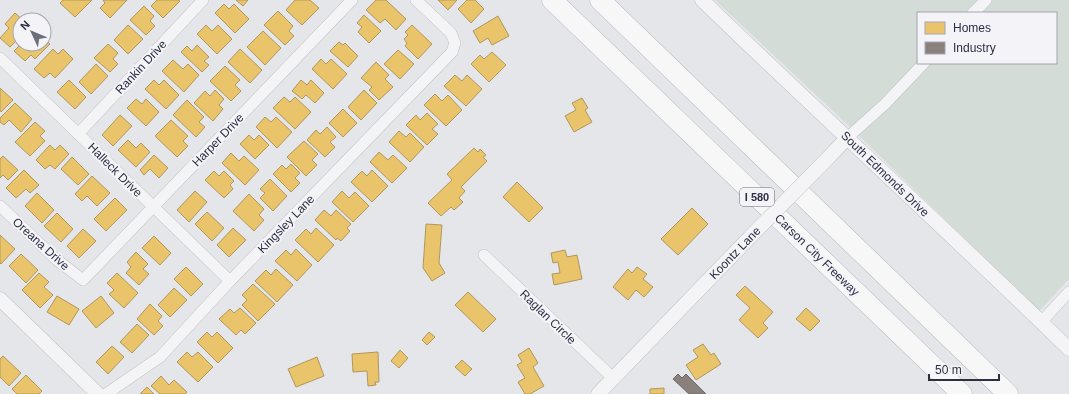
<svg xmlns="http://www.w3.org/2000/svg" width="1069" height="394" font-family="Arial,sans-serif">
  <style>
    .green { fill: #d3dcd6; fill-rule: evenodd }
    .homes { fill: #e9c46a; stroke: #b0975e }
    .industry { fill: #8a817c; stroke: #6e686b }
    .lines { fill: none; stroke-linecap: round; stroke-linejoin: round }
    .minor-casing { stroke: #c2c3c6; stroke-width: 12 }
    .tertiary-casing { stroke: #c2c3c6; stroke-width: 15 }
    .motorway-casing { stroke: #b8b9be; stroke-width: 21 }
    .minor { stroke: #f4f4f6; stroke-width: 11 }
    .tertiary { stroke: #f4f4f6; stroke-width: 14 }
    .motorway { stroke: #f7f7f8; stroke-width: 20 }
    .tertiary-bridge-casing { stroke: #c2c3c6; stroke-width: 15; stroke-linecap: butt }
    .tertiary-bridge { stroke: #f4f4f6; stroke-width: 14 }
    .labels { text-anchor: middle; stroke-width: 4; stroke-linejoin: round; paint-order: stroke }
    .shield { fill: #f4f4f8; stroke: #686a79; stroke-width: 1 }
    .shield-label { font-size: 11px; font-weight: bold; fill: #2c2f42 }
    .street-label { font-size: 12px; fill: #2c2f42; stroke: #f4f4f8 }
  </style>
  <rect width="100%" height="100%" fill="#e5e6ea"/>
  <!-- green -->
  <path class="green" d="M715,0H1069V279L1039,311L848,125ZM918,13H1056V63H918Z"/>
  <!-- homes -->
  <g class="homes">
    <polygon points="63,0 92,0 75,17 60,3"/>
    <polygon points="103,0 127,0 110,18 100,8 105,3"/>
    <polygon points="157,0 178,0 180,1 163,18 151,6"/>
    <polygon points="236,0 248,0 243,6"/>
    <polygon points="295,0 310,0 319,8 302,25 286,10"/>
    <polygon points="376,0 386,0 406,19 396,30 385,19 380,23 366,10"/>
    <polygon points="438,0 457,0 448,10"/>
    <polygon points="467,0 475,0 484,9 471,23 458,9"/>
    <polygon points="224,4 229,9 234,4 249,19 235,33 215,13"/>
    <polygon points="144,6 154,16 150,21 155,26 146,35 130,20"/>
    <polygon points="278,11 293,26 289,31 294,36 285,45 264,25"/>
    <polygon points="15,13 23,20 20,20 20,37 10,47 0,38 9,28 5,24"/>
    <polygon points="364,15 381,31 369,43 358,32 362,27 357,23"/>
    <polygon points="498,16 509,36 492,45 488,38 480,43 473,31"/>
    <polygon points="128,25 143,39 128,54 114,40"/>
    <polygon points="206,25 212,31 218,25 232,39 217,54 197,34"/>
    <polygon points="412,25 432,44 418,59 405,46 407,43 404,39 408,35 405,32"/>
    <polygon points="263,31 281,48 265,65 247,47"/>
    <polygon points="44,39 50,44 35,59 31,55 25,61 14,51 21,44 44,44"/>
    <polygon points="339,42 343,45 345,43 358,56 348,67 330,51"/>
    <polygon points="108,44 118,53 113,59 118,64 110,72 94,58"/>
    <polygon points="197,45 209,57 204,61 209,65 202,72 181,52 187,46 192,51"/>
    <polygon points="53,49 58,54 63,49 73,59 55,78 50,73 44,78 34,69"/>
    <polygon points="240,49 262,70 250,83 228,62"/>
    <polygon points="398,50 414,64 400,79 384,64"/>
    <polygon points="492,52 506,65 489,82 471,64 480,55 484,59"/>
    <polygon points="321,59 326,64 331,59 347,74 333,89 312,69"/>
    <polygon points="173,60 183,69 188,64 199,75 184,92 162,71"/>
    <polygon points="376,62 389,75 385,79 393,87 379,100 369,90 372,87 361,78"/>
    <polygon points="96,64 108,76 91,94 79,82"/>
    <polygon points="225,66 240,80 235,85 241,91 231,101 210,81"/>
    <polygon points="455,75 462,81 467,75 482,89 466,106 444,86"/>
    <polygon points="69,80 86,97 75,109 57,92"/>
    <polygon points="154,80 159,85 164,80 179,95 166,109 145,89"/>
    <polygon points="301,80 307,85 311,80 324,93 315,103 306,95 302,99 292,91"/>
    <polygon points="0,88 13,100 1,112 0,110"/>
    <polygon points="215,90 224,99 219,105 223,109 213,121 194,103 205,91 210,96"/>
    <polygon points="364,90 377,103 361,120 348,107"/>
    <polygon points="435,94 442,101 448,95 462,110 446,126 424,105"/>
    <polygon points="284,97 290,102 295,97 311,112 295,129 273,108"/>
    <polygon points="582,98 588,108 585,110 592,122 574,132 565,116 576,110 572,103"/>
    <polygon points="136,99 142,104 146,99 159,112 146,126 127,108"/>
    <polygon points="187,100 204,117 199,122 205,127 196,137 173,115"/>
    <polygon points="15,103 32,119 21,132 9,120 4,125 0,122 0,118"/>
    <polygon points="343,109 357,123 343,137 329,123"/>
    <polygon points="427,113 438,124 432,129 438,134 427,145 406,125 416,115 420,120"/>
    <polygon points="120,115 132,126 113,146 102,135"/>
    <polygon points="265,117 271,122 276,117 292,132 277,148 256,127"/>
    <polygon points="171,120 188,136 183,141 188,146 177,157 155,136"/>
    <polygon points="35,122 45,131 40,136 45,141 30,156 15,142"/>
    <polygon points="327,127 336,137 330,142 335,147 325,157 307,140 316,130 320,134"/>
    <polygon points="399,131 406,137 410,133 424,147 410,162 389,142"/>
    <polygon points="249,135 254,140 259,135 269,145 255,159 240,144"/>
    <polygon points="128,140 136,148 141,143 150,152 136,167 118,150"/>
    <polygon points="304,141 318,154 312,160 317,165 306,176 287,157"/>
    <polygon points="50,145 55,150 60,145 69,154 55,169 50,165 45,169 36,160"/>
    <polygon points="474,148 478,152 480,149 486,155 483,157 487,161 461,187 465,191 459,198 463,202 454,210 451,207 441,216 428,203 452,180 447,174"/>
    <polygon points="379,152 388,160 393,155 407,168 392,183 370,162"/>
    <polygon points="231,153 239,161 244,156 259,170 245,185 222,163"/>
    <polygon points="154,155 168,168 159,178 150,169 144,175 140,170"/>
    <polygon points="3,156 18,170 8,180 3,175 0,178 0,159"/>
    <polygon points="72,157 89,174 78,185 61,169"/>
    <polygon points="291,164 300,173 295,178 300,183 291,192 273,174 282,165 286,169"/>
    <polygon points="24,170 39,185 30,193 26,189 16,198 6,188"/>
    <polygon points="372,170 388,186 372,202 351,182 362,171 367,176"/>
    <polygon points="214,171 219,176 224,171 234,181 230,185 233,189 224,198 205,180"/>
    <polygon points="92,176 110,193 97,206 87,196 82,201 75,194"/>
    <polygon points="270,179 287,196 273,211 260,198 265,193 260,189"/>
    <polygon points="517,182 543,208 529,222 503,197"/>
    <polygon points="195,191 207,202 189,222 177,210"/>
    <polygon points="342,191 349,198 355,192 369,206 353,222 332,202"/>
    <polygon points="37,193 54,210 42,223 25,206"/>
    <polygon points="249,194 264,209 259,215 264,220 254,231 233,211"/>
    <polygon points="115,198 127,210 106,231 94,219"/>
    <polygon points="692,208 708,224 678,255 661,239"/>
    <polygon points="324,210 331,216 336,210 351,224 347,228 350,231 341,241 337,238 336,240 315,220"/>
    <polygon points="207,212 224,228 212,241 195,224"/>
    <polygon points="57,213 73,229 61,242 44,226"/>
    <polygon points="426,224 442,225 439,263 445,273 432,281 423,268"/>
    <polygon points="233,228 246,240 229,257 217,245"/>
    <polygon points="316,228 334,245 318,262 295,240 306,229 311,234"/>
    <polygon points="83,229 96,241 79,258 67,246"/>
    <polygon points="0,235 15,249 1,264 0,263"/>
    <polygon points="154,236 171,253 160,265 142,248"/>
    <polygon points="296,249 312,265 297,281 275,261 286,250 291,255"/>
    <polygon points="565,250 567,257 577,255 582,279 554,285 552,274 560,273 558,262 553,263 551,253"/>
    <polygon points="136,252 148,264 143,269 149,274 139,285 126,273 131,267 127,262"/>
    <polygon points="21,254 38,270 26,283 9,266"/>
    <polygon points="186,267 203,284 191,296 174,279"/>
    <polygon points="637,267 647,274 643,279 653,287 644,297 636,290 628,300 613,287 628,269 632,273"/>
    <polygon points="276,269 293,285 277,302 255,281 266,270 271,275"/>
    <polygon points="39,273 49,282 44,287 53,295 40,308 22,290"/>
    <polygon points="117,273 138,293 124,308 109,294 114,290 107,283"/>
    <polygon points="253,284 275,304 258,321 242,305 247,300 242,295"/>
    <polygon points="745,286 773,312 763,323 768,328 758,338 739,320 750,308 736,295"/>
    <polygon points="174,288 187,300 170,317 158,305"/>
    <polygon points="468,292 496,319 483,332 455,305"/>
    <polygon points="57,296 79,309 69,325 47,312"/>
    <polygon points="101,296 114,313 96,328 82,311"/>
    <polygon points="150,304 162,316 158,321 163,326 154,335 137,319"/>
    <polygon points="240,308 256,323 245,334 241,330 236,335 219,319 230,309 234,313"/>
    <polygon points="806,308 820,321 810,331 796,319"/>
    <polygon points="137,324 149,335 132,353 120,342"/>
    <polygon points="207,332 212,337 217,332 233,348 218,363 197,342"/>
    <polygon points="429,332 435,337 427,345 422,340"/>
    <polygon points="703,344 711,355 714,353 721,364 696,380 686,365 698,357 693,350"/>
    <polygon points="112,346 124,357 108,374 96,362"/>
    <polygon points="529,348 538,363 533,367 544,386 530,394 525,394 518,382 525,378 517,365 522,362 518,355"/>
    <polygon points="400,350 408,358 399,368 391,361"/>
    <polygon points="187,352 192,357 198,352 213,367 198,382 177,362"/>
    <polygon points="378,352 379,382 375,382 376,385 368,386 367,371 353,372 352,354"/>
    <polygon points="3,356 21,373 9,386 0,377 0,359"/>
    <polygon points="317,357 324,376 296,387 288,369"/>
    <polygon points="462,360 472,369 465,376 455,367"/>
    <polygon points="26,375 42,391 39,394 17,394 12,389"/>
    <polygon points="161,376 169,385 174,380 187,392 185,394 160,394 151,386"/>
    <polygon points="147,387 154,394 140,394"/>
    <polygon points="664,388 664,394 650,394 650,389"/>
  </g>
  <!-- industry -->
  <polygon class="industry" points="678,374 682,378 686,374 706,394 689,394 673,379"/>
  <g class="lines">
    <!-- minor casing -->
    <g class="minor-casing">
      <g id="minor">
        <polyline points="973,13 986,0"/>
        <polyline points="0,58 230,281"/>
        <polyline points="78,134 203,0"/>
        <polyline points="847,138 885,104 924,63"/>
        <polyline points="0,206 57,260 83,280 352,0"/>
        <polyline points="484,255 613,378"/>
        <polyline points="1041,322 1069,292"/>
        <polyline points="106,394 160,357 230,281 452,52 455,43 451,33 416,0"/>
      </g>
    </g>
    <!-- tertiary casing -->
    <g class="tertiary-casing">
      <g id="tertiary">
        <path d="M702,0C823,117 948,231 1069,349"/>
        <polyline points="828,158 847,138"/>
        <polyline points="0,299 98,394"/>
        <polyline points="598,394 751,236"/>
      </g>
    </g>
    <!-- motorway casing -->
    <g class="motorway-casing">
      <g id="motorway">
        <polyline points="552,0 962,394"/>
        <polyline points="600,0 1008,394"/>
      </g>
    </g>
    <!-- minor -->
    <use href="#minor" class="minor"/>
    <!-- tertiary -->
    <use href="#tertiary" class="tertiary"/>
    <!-- motorway -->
    <use href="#motorway" class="motorway"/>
    <!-- tertiary-bridge casing -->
    <g class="tertiary-bridge-casing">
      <polyline id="tertiary-bridge" points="751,236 828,158"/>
    </g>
    <!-- tertiary-bridge -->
    <use href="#tertiary-bridge" class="tertiary-bridge"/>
  </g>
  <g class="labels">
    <!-- shield labels -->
    <rect class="shield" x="740" y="188" width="34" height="18" rx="3"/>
    <g class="shield-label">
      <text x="757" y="201">I 580</text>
    </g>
    <!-- street labels -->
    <g class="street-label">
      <text transform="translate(141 67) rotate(-47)" y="4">Rankin Drive</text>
      <text transform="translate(218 140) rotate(-46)" y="4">Harper Drive</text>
      <text transform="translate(115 170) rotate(45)" y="4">Halleck Drive</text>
      <text transform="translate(885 174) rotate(44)" y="4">South Edmonds Drive</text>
      <text transform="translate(286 224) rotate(-46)" y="4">Kingsley Lane</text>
      <text transform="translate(41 244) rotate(42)" y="4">Oreana Drive</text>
      <text transform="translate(735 253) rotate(-46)" y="4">Koontz Lane</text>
      <text transform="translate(817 255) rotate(44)" y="4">Carson City Freeway</text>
      <text transform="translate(548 317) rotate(44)" y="4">Raglan Circle</text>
    </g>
  </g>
  <!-- legend -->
  <rect x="917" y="12" width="140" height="52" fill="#f4f4f8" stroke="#a4a5af"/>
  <rect x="925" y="22" width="20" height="12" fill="#e9c46a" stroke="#a4a5af"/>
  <text x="953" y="32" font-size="12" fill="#2c2f42">Homes</text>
  <rect x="925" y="42" width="20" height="12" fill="#8a817c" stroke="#a4a5af"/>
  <text x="953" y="52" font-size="12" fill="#2c2f42">Industry</text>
  <!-- north arrow -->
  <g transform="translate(32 32) rotate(314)"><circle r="19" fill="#f4f4f8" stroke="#a4a5af"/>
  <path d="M0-3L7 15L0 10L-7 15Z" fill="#6d6f7d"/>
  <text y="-6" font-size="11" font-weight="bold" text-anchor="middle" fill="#2c2f42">N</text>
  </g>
  <!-- scale -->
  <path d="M929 374v6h70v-6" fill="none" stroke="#2c2f42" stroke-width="2"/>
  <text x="935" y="374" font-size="12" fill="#2c2f42" stroke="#f4f4f8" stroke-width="3" paint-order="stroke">50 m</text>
</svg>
